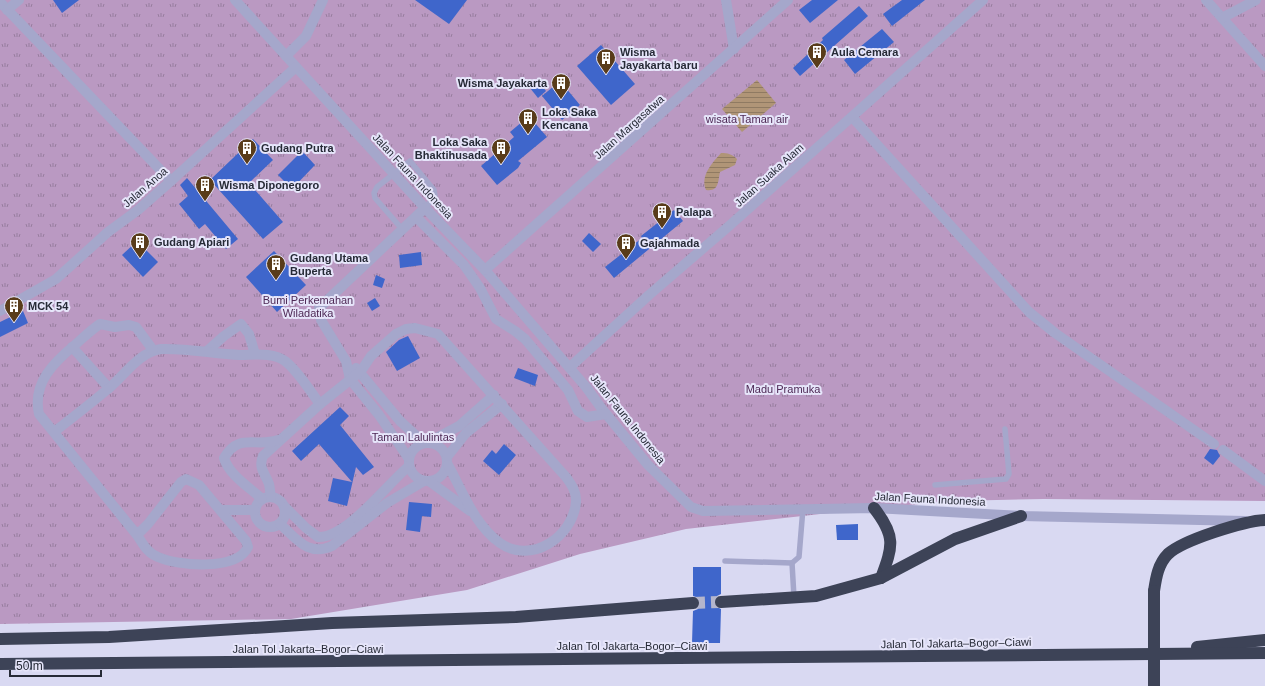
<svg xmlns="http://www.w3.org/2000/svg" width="1265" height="686" font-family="Arial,sans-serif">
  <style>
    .grass { fill: url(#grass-tufts) }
    .water { fill: url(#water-rules) }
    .building { fill: #3f66cb }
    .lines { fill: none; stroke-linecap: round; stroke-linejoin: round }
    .highway-tunnel { stroke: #b5b6cc; stroke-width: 12; stroke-dasharray: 12 6; stroke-linecap: butt }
    .lane { stroke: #a5a7cb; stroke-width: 5.5 }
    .street { stroke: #a5a7cb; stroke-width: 10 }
    .highway { stroke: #3d4357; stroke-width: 12 }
    .highway-bridge { stroke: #3d4357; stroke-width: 12 }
    .labels { text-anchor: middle; stroke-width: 4; stroke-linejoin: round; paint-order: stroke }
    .poi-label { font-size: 11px; font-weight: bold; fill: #262a36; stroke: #e6e5fa; text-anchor: start }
    .park-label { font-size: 11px; fill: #4e2955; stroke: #e6e5fa }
    .street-label { font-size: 11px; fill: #262a36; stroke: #e6e5fa }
  </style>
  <defs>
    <pattern id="grass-tufts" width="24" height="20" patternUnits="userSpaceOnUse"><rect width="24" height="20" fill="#ba99c2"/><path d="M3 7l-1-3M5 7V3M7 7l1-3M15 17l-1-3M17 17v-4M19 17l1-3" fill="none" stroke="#977d9e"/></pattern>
    <pattern id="water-rules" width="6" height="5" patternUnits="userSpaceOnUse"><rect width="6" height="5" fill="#b09577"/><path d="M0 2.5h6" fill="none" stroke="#8f7a62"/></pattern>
  </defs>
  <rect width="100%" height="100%" fill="#d9d9f2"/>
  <!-- grass -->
  <polygon class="grass" points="0,0 1265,0 1265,501 1044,499 954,501 874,508 686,529 580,554 467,590 291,619 0,624"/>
  <!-- water -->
  <g class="water">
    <polygon points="757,80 776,103 742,132 722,109"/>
    <path d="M721,153C728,153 732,154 737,159L735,165L720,172C718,181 719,192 706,190C700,176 712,163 721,153Z"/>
  </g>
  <!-- building -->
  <g class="building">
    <polygon points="53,0 79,0 62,13"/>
    <polygon points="415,0 467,0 449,24"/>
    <polygon points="812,0 838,0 810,23 799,10"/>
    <polygon points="902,0 925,0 892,26 883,14"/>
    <polygon points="859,6 868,16 800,76 793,68 823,40 822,38"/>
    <polygon points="882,29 894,42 855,74 844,60"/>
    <polygon points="601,45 635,84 611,105 577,66"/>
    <polygon points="538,81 546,91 538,98 530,88"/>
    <polygon points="560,81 580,105 562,120 542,96"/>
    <polygon points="529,116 547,137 518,161 521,163 518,168 497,185 481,166 514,137 510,132"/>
    <polygon points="253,139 273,160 249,183 283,222 263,239 210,180"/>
    <polygon points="302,151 315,165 292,189 278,175"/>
    <polygon points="187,178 238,239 226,249 205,224 199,229 179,204 188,196 180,185"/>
    <polygon points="674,210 683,221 614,278 605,267 642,238 641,236"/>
    <polygon points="589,233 601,244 593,252 582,241"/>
    <polygon points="137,241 158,262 143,277 122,255"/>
    <polygon points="274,251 306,285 277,312 246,277"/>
    <polygon points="421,252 422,265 400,268 399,255"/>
    <polygon points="376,275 385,279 382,288 373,285"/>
    <polygon points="375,298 380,306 372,311 367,303"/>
    <polygon points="23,311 28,323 0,337 0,322"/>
    <polygon points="408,336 420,358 397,371 386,352 399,340"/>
    <polygon points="518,368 538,375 535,386 514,378"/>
    <polygon points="340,407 349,416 340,425 374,467 363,475 356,467 347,506 328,501 333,478 352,482 319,444 301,461 292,451"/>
    <polygon points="504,444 516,455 499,475 483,461 492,450 496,454"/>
    <polygon points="1210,449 1217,450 1220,456 1213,465 1204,458"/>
    <polygon points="409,502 432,504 431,517 422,516 420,532 406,530"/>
    <polygon points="858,524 858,540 837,540 836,525"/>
    <polygon points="693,567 721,567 721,594 717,596 714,602 715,606 721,609 720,643 692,643 693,611 698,609 700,603 699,598 693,596"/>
  </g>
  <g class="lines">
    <!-- highway-tunnel -->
    <polyline class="highway-tunnel" points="693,603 721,602"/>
    <!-- lane -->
    <g class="lane">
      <polyline points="402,229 375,198 374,193 377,187 410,161 434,190 435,196 425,208"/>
      <polyline points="935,485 1006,479 1009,474 1005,429"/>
      <polyline points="725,561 792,563 799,557 803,508"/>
      <polyline points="792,563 794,597"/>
    </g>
    <!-- street -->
    <g class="street">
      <polyline points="235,0 425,208 485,270 586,387 602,409 648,465 691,507 703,511 874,508 1021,516 1245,521"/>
      <polyline points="726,0 734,49"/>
      <polyline points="1206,0 1265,66"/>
      <polyline points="0,2 171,181"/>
      <polyline points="7,10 19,0"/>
      <polyline points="1222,18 1256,0"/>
      <polyline points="286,56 306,36 323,0"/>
      <polyline points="852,117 1029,312 1055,333 1214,444"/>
      <polyline points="416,217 464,265 480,288 496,319 515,331 525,339 568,390 578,411 587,417 606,414"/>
      <polyline points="485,270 788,0"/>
      <polyline points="0,311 56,279 108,232 138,210 171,181 296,67"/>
      <polyline points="72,347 109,388"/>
      <polyline points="207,351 224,336 241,324 249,334 255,354"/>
      <polyline points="570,367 649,295 729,226 983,0"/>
      <polyline points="356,368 400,421 424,443"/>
      <path d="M54,432C72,418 90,404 108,389C124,376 139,352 161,349C188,348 214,354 240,355C254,355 273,352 285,361C299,372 309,390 320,404"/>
      <polyline points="429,442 459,426 494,395"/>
      <circle cx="428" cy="462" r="19"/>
      <polyline points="1223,450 1265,481"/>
      <polyline points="447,457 466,433 502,404"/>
      <polyline points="409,459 379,415 350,379 346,361 321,320 319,308 425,208"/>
      <polyline points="429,481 470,511"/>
      <circle cx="270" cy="512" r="15"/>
      <path d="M271,497C270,492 270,488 269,484C265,473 258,468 263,456L320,404L361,371L371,356L396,334L406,329L415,328L438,334L566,477C571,484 577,492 576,502C573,537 531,565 500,543C474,524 463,492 448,465"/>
      <path d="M262,499C249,487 229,475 224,458C239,432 256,448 278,440"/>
      <path d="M285,507L306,528L318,537C347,538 387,484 409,466"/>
      <polyline points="221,510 255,510"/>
      <path d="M280,524C297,539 308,557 332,546L387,503L424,481"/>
      <path d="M137,535L148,524L181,482L186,479L199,485L246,541L248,547C237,571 178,566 158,557C147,553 143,544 137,535L39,414C32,383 54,362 76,344C84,337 91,330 100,324L115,327L129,325L136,327L153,350"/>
    </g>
    <!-- highway -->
    <g class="highway">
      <path d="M874,508C896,536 893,546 881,578"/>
      <path d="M1154,591C1156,578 1158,564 1168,554C1183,540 1244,521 1265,520"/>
      <polyline points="721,602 816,596 881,578 955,539 1021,516"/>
      <polyline points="0,639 109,637 332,623 516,617 693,603"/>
      <polyline points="1197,647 1265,640"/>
      <polyline points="0,664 1265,653"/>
    </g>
    <!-- highway-bridge -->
    <polyline class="highway-bridge" points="1154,591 1154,686"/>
  </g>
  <!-- icons -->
  <defs>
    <g id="building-pin" transform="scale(1)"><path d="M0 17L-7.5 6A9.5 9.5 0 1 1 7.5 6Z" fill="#593c1a" stroke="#e6e5fa"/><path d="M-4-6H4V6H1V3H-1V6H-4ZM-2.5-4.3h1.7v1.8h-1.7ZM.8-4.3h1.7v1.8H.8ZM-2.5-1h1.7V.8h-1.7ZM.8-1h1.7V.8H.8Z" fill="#fff"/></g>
  </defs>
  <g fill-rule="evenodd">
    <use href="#building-pin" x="817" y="52"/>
    <use href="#building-pin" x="606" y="58"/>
    <use href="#building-pin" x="561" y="83"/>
    <use href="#building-pin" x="528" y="118"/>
    <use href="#building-pin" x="247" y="148"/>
    <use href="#building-pin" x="501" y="148"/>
    <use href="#building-pin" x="205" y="185"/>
    <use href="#building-pin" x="662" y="212"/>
    <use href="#building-pin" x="140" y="242"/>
    <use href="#building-pin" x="626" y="243"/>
    <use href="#building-pin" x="276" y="264"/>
    <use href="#building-pin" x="14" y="306"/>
  </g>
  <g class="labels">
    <!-- poi labels -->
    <g class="poi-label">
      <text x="620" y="56">Wisma<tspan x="620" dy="13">Jayakarta baru</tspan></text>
      <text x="831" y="56">Aula Cemara</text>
      <text x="547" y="87" text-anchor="end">Wisma Jayakarta</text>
      <text x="542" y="116">Loka Saka<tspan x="542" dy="13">Kencana</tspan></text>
      <text x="487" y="146" text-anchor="end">Loka Saka<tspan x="487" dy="13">Bhaktihusada</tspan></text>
      <text x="261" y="152">Gudang Putra</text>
      <text x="219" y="189">Wisma Diponegoro</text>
      <text x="676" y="216">Palapa</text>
      <text x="154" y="246">Gudang Apiari</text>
      <text x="640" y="247">Gajahmada</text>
      <text x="290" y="262">Gudang Utama<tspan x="290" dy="13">Buperta</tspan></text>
      <text x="28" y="310">MCK 54</text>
    </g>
    <!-- park labels -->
    <g class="park-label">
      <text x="747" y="123">wisata Taman air</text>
      <text x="308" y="304">Bumi Perkemahan<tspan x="308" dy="13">Wiladatika</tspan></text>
      <text x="783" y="393">Madu Pramuka</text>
      <text x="413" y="441">Taman Lalulintas</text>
    </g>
    <!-- street labels -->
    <g class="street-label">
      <text transform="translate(629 127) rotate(-42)" y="4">Jalan Margasatwa</text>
      <text transform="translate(769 175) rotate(-42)" y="4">Jalan Suaka Alam</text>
      <text transform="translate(413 176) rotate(47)" y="4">Jalan Fauna Indonesia</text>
      <text transform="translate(145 187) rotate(-41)" y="4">Jalan Anoa</text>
      <text transform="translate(628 419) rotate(51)" y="4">Jalan Fauna Indonesia</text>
      <text transform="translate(930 499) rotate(3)" y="4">Jalan Fauna Indonesia</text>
      <text transform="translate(956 643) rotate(-1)" y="4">Jalan Tol Jakarta–Bogor–Ciawi</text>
      <text x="632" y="650">Jalan Tol Jakarta–Bogor–Ciawi</text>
      <text x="308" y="653">Jalan Tol Jakarta–Bogor–Ciawi</text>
    </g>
  </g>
  <!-- scale -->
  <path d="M10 670v6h91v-6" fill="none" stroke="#262a36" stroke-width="2"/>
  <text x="16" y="670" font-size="12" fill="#262a36" stroke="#e6e5fa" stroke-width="3" paint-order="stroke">50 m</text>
</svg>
